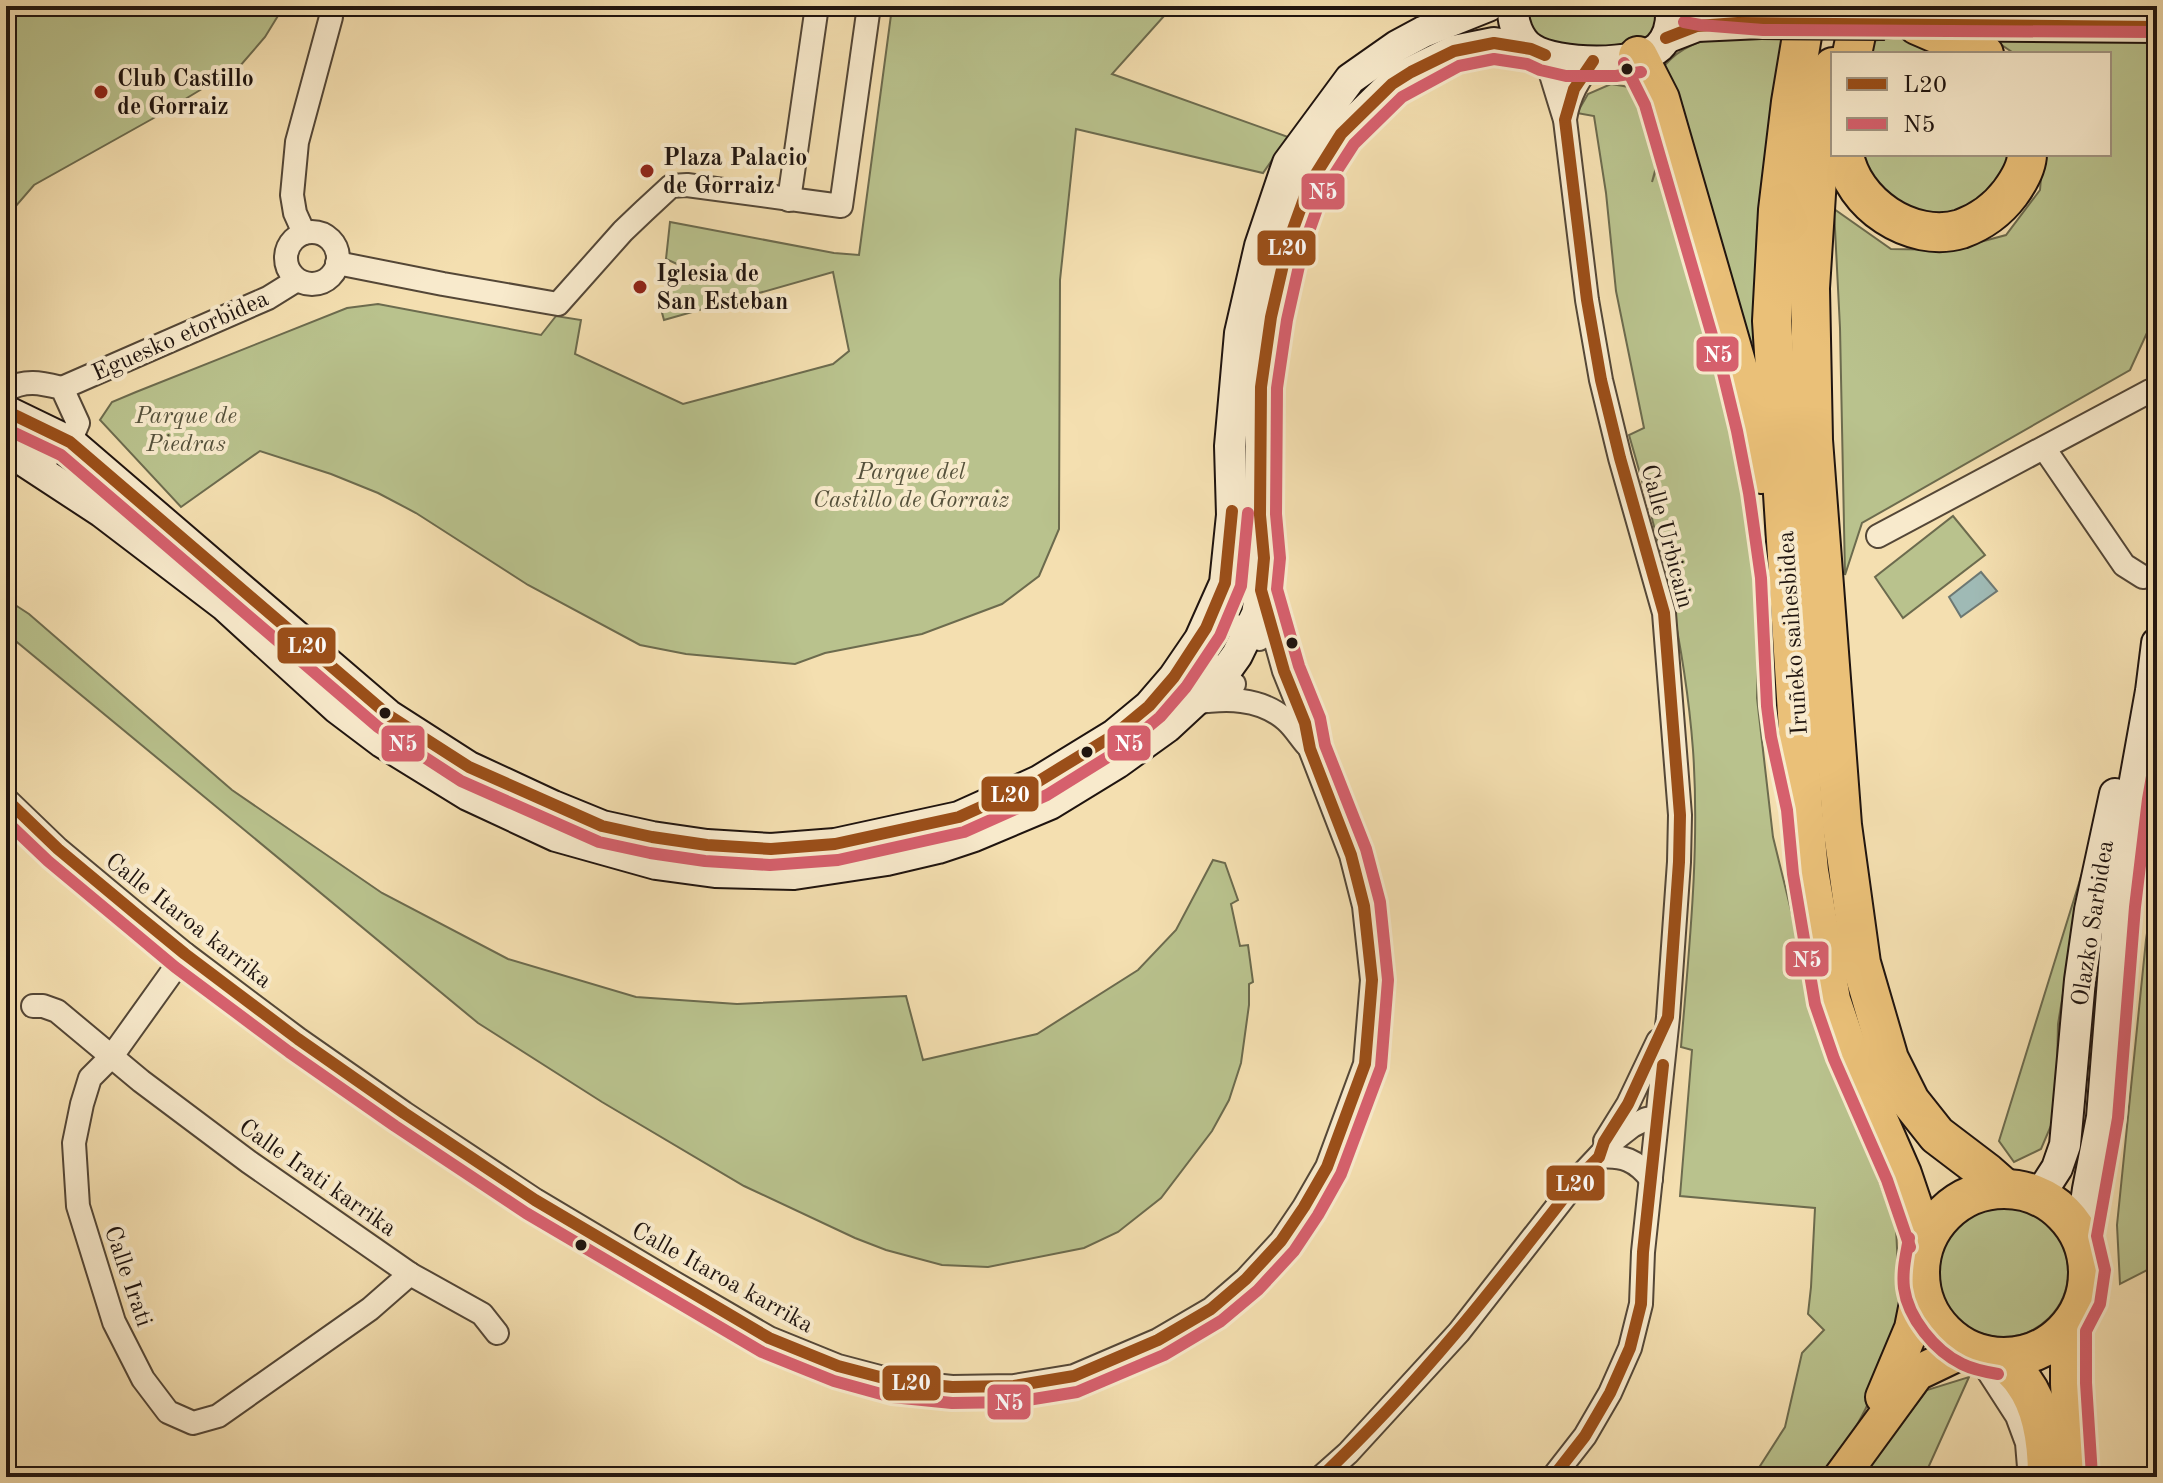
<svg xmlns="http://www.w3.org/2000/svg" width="2163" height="1483" font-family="'Old Standard TT',serif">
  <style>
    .green { fill: #b9c28d; stroke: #6c6b4e; stroke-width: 2 }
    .water { fill: #9fbab5; stroke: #6c7873; stroke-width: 2 }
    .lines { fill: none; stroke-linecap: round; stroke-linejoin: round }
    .street-casing { stroke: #544737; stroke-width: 26 }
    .secondary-casing { stroke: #1f140f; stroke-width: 34 }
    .primary-casing { stroke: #1f140f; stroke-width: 38 }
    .highway-casing { stroke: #1f140f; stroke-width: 42 }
    .street { stroke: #f8eacc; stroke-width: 22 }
    .secondary { stroke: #f8eacc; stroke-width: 30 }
    .primary { stroke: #eac078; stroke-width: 34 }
    .highway { stroke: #eac078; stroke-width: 38 }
    .secondary-bridge-casing { stroke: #1f140f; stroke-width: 34; stroke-linecap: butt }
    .secondary-bridge { stroke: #f8eacc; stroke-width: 30 }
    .bus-1-casing { stroke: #f8eacc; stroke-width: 18 }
    .bus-2-casing { stroke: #f8eacc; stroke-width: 18 }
    .bus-1 { stroke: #9b4f19; stroke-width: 12 }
    .bus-2 { stroke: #d6606d; stroke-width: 12 }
    .bus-dot { fill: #1f140f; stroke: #f8eacc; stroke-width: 3 }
    .poi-dot { fill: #8f2418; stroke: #f8eacc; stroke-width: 3 }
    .labels { text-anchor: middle; stroke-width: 8; stroke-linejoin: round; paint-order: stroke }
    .poi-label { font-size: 24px; font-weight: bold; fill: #1f140f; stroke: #f8eacc; text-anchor: start }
    .street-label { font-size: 24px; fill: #1f140f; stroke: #f8eacc }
    .park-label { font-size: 24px; font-style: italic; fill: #55513b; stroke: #f8eacc }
    .line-badge { stroke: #f8eacc; stroke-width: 3 }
    .badge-label { font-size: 22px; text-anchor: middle; font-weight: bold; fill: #fff }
  </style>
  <rect width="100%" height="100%" fill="#f4dfb0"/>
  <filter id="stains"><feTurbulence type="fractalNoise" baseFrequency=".0025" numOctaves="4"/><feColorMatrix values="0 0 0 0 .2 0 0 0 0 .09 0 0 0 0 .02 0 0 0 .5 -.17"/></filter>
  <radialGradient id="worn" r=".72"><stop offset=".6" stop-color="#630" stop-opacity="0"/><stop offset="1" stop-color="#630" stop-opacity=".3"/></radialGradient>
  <!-- green -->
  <g class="green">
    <polygon points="6,6 284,6 265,37 240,66 152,119 34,185 9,214 6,212"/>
    <polygon points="898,6 1173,6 1112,74 1288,137 1263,173 1076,129 1060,280 1059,529 1039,576 1002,604 922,634 825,653 795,664 686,654 640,645 528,585 416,513 378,493 331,474 260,451 181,507 100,420 112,402 136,392 347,308 378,304 541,335 556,316 581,320 575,354 683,404 833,364 849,351 833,272 664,320 661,309 670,284 680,280 677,264 666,259 670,222 834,253 859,255 891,15"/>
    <polygon points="1527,6 1657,6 1658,22 1647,39 1633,45 1603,48 1546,42 1528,26"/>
    <polygon points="1944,6 2157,6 2157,311 2130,370 1862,523 1845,575 1840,328 1834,209 1891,249 1950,250 2006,235 2040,190 2043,154 2109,154 2109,54 2015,54"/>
    <path d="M1725,35L1783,37L1768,135L1757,230L1753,384L1664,66C1681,46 1700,41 1725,35Z"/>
    <polygon points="1909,36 1963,54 1869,54 1871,41"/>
    <path d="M1611,84L1635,88L1665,134L1652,182L1669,130L1743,477L1760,587L1757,698L1773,837L1815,1008L1896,1227L1900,1312L1866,1408L1839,1459L1823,1477H1753L1785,1427L1802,1353L1824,1330L1808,1314L1811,1287L1815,1208L1680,1196L1692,1050L1681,1047C1689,949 1700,849 1693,750C1685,643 1659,538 1629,435L1644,428L1616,291L1606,193L1594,116L1577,113L1588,94Z"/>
    <polygon points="1857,154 2017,154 1998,193 1940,219 1882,201"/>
    <polygon points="1953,516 1985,555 1903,618 1875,577"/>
    <polygon points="6,599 29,614 232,790 382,893 508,959 636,997 737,1004 906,996 923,1060 1037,1034 1138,970 1176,930 1213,860 1225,863 1238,900 1231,904 1240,946 1248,945 1253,982 1249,984 1249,1005 1241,1063 1229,1100 1212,1131 1161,1198 1118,1232 1084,1248 988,1267 942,1265 886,1250 855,1238 744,1186 602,1102 478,1023 6,633"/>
    <polygon points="2084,867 2058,1024 2056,1114 2041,1149 2014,1162 1999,1141"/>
    <polygon points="2157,868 2157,1265 2120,1284 2117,1225 2146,940"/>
    <circle cx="2003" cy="1272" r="65"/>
    <polygon points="1969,1377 1924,1477 1861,1477 1927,1390"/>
  </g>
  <!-- water -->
  <polygon class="water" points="1981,572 1997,591 1961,617 1949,597"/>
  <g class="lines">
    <!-- street casing -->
    <g class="street-casing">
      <g id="street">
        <polyline points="1545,55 1565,120 1587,300 1601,380 1620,458 1664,613 1680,815 1679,862 1668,1017 1643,1252 1641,1304 1630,1348 1610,1393 1585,1436 1553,1477"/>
        <path d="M1565,119C1569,95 1578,80 1593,61"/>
        <polyline points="789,200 817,6"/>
        <circle cx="312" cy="258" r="26"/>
        <polyline points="304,233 295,213 292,195 297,142 331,17"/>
        <polyline points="337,263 443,284 558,304 623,231 644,211 671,186 687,185 841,206 869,6"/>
        <polyline points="62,388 268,298 297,280"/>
        <path d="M6,390C26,379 41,383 62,388L78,423L70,442L48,456L25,460"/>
        <polyline points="2044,448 2124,565 2143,577"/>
        <polyline points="1878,536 2150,391 2157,390"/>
        <path d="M1206,628C1228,623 1242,623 1259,639"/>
        <path d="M1200,639C1204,663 1215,671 1234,684"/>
        <path d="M1193,703C1225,698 1260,697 1286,720C1294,727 1300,737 1307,745"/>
        <polyline points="6,799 58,849 136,914 185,954 298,1039 404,1113 535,1200 676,1284 769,1338 838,1366 895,1381 952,1387 1014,1386 1074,1376 1158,1340 1211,1309 1246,1279 1281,1241 1304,1207 1327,1167 1365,1064 1372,980 1364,906 1351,855 1310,749 1305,723 1284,671 1262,592"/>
        <polyline points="185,954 112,1056 90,1078 82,1104 74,1143 78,1206 114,1322 143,1379 168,1412 193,1423 218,1416 370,1309 410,1274"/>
        <polyline points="33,1006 43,1006 57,1011 141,1081 249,1162 410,1274 482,1314 497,1333"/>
        <polyline points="1605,1141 1628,1104 1658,1041"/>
        <path d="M1599,1157C1623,1155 1636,1160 1651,1179"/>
        <polyline points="1977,1354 2017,1416 2027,1443 2029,1467"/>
        <polyline points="1321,1477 1348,1453 1459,1332 1584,1172 1614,1140 1632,1126 1646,1119 1657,1117"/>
      </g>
    </g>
    <!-- secondary casing -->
    <g class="secondary-casing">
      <g id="secondary">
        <path d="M1514,6C1511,21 1519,41 1532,49C1556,65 1638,67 1659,47C1670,36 1672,20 1671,6"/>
        <polyline points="1927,25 2157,27"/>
        <polyline points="1666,38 1697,26 1761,23"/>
        <polyline points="6,411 70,442 388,715 469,767 553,806 602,826 652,837 707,845 771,849 835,844 959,817 1039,781 1114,735 1149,706 1174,677 1200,639 1225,583 1232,515 1230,446 1240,333 1260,246 1288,163 1350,79 1397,46 1423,32 1488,6"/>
        <polyline points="6,449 102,512 224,605 337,708 382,742 468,795 556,836 656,864 715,872 794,874 887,860 938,848 974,836 1050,804 1117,763 1167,727 1222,676 1237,655 1257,614 1261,590 1264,558 1260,515 1261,387 1271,317 1288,243 1309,185 1341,134 1392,84 1411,72 1454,51 1494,43 1531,49"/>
        <polyline points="2039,1196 2057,1168 2065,1145 2080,980 2090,910 2115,794"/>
        <polyline points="2081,1237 2088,1189 2102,1117 2119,905 2132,797 2151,691 2157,643"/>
      </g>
    </g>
    <!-- primary casing -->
    <g class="primary-casing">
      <g id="primary">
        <polyline points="1883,1397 1912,1328 1920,1288"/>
        <polyline points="1841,1477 1917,1373 1967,1349"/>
      </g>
    </g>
    <!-- highway casing -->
    <g class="highway-casing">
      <g id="highway">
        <polyline points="1807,6 1791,102 1778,210 1772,321 1803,808 1809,871 1831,1000 1849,1053 1902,1174 1925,1242"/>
        <polyline points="1917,25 1984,54"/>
        <polyline points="1852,54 1862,6"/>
        <polyline points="1638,56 1660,99 1738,369 1762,474"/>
        <polyline points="1833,67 1819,147 1810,288 1813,440 1842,825 1861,963 1889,1059 1910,1101 1937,1135 1987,1173 2004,1188"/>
        <path d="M1844,154C1852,203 1911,244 1961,229C1980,222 1998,209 2010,193C2018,182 2027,168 2027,154"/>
        <circle cx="2004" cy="1273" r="84"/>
        <polyline points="2070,1327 2070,1384 2076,1477"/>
        <path d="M2001,1358C2008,1365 2017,1372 2023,1381C2043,1408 2047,1444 2047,1477"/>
      </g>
    </g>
    <!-- street -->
    <use href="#street" class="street"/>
    <!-- secondary -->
    <use href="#secondary" class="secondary"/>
    <!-- primary -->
    <use href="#primary" class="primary"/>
    <!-- highway -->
    <use href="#highway" class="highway"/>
    <!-- secondary-bridge casing -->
    <g class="secondary-bridge-casing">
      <polyline id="secondary-bridge" points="1761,23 1885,24"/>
    </g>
    <!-- secondary-bridge -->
    <use href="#secondary-bridge" class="secondary-bridge"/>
    <!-- bus-1 casing -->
    <g class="bus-1-casing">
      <g id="bus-1">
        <polyline points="1666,38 1697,26 1738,23 2157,27"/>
        <polyline points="6,411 70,442 388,715 469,767 602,826 652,837 707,845 771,849 835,844 959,817 1039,781 1114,735 1149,706 1174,677 1206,628 1225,583 1232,511"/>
        <polyline points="6,799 58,849 136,914 185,954 298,1039 404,1113 535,1200 769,1338 838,1366 895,1381 952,1387 1014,1386 1074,1376 1158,1340 1211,1309 1246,1279 1281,1241 1304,1207 1327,1167 1365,1064 1372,980 1364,906 1351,855 1310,749 1305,723 1284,671 1261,590 1264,558 1260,515 1261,387 1271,317 1288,243 1309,185 1341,134 1392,84 1411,72 1454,51 1494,43 1531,49 1545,55"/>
        <path d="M1321,1477C1420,1384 1501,1279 1584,1172L1599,1157L1604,1142L1628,1104L1668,1017L1679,862L1680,815L1664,613L1620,458L1601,380L1587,300L1565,120L1574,89L1593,61"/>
        <polyline points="1553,1477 1585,1436 1610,1393 1630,1348 1641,1304 1643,1252 1663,1065"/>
      </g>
    </g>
    <!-- bus-2 casing -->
    <g class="bus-2-casing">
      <g id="bus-2">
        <polyline points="1684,22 1700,25 1763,30 2157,32"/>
        <polyline points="1624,63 1645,105 1723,373 1737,431 1749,493 1761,578 1767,706 1771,737 1787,810 1793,874 1815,1004 1834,1059 1887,1180 1910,1247"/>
        <polyline points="6,429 61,455 378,727 461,781 599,842 650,853 705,861 770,865 838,860 964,832 1047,795 1124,747 1160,717 1186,687 1220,636 1241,586 1248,513"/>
        <polyline points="6,821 48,861 126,926 175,967 289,1052 395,1126 526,1213 762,1352 834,1381 892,1397 952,1403 1015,1402 1077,1392 1164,1355 1221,1321 1258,1290 1294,1251 1318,1215 1341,1174 1381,1067 1388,980 1380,902 1366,849 1325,745 1320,718 1299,666 1277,589 1280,558 1276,514 1277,388 1287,320 1303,248 1323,192 1354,144 1402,97 1459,66 1494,59 1527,64 1540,70 1566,76 1616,76 1641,72"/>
        <path d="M1909,1238C1906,1255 1902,1271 1904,1288C1908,1318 1935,1351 1962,1364C1974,1370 1986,1372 1998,1374"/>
        <polyline points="2092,1476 2086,1383 2086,1331 2100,1304 2105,1270 2097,1236 2118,1118 2135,907 2148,799 2157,748"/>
      </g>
    </g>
    <!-- bus-1 -->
    <use href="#bus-1" class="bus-1"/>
    <!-- bus-2 -->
    <use href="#bus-2" class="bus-2"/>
  </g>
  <!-- markers -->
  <g class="bus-dot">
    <circle cx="1627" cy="69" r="7"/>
    <circle cx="1292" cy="643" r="7"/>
    <circle cx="385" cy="713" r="7"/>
    <circle cx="1087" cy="752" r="7"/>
    <circle cx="581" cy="1245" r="7"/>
  </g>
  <g class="poi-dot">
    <circle cx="101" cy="92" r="8"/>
    <circle cx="647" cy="171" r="8"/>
    <circle cx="640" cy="287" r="8"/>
  </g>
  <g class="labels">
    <!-- poi labels -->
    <g class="poi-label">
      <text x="117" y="86">Club Castillo<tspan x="117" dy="28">de Gorraiz</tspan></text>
      <text x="663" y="165">Plaza Palacio<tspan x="663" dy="28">de Gorraiz</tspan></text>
      <text x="656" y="281">Iglesia de<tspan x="656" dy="28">San Esteban</tspan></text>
    </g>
    <!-- street labels -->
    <g class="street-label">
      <text transform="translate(180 335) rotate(-24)" y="8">Eguesko etorbidea</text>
      <text transform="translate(1668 536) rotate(75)" y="8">Calle Urbicain</text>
      <text transform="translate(1792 633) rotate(-94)" y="8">Iruñeko saihesbidea</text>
      <text transform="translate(189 920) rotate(38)" y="8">Calle Itaroa karrika</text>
      <text transform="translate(2092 923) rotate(-81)" y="8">Olazko Sarbidea</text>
      <text transform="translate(318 1177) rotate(35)" y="8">Calle Irati karrika</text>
      <text transform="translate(129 1276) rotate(71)" y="8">Calle Irati</text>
      <text transform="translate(723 1277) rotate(29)" y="8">Calle Itaroa karrika</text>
    </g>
    <!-- park labels -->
    <g class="park-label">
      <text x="186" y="423">Parque de<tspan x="186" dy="28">Piedras</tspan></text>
      <text x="911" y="479">Parque del<tspan x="911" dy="28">Castillo de Gorraiz</tspan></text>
    </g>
  </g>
  <g class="line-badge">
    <rect x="1300" y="172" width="46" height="39" rx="8" fill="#d6606d"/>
    <rect x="1256" y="229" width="61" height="38" rx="8" fill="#9b4f19"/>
    <rect x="1695" y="335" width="45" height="38" rx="8" fill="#d6606d"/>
    <rect x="276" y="626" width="61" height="39" rx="8" fill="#9b4f19"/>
    <rect x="1106" y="724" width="46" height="38" rx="8" fill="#d6606d"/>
    <rect x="380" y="724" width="46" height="39" rx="8" fill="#d6606d"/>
    <rect x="980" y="775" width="60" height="38" rx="8" fill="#9b4f19"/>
    <rect x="1784" y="940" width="46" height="38" rx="8" fill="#d6606d"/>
    <rect x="1545" y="1164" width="61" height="38" rx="8" fill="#9b4f19"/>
    <rect x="881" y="1364" width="61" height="38" rx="8" fill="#9b4f19"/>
    <rect x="986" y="1383" width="46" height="38" rx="8" fill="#d6606d"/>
  </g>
  <g class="badge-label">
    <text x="1323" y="199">N5</text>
    <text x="1287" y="255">L20</text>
    <text x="1718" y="362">N5</text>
    <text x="307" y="653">L20</text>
    <text x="1129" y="751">N5</text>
    <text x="403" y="751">N5</text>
    <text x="1010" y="802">L20</text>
    <text x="1807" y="967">N5</text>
    <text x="1575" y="1191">L20</text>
    <text x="911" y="1390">L20</text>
    <text x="1009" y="1410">N5</text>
  </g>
  <!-- margin -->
  <rect width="2163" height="1483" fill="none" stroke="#f4dfb0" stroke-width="32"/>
  <rect x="8" y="8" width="2147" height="1467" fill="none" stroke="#1f140f" stroke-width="4"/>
  <rect x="16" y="16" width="2131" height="1451" fill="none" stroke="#1f140f" stroke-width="2"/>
  <!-- legend -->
  <rect x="1831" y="52" width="280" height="104" fill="#f8eacc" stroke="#a19480" stroke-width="2"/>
  <rect x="1847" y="78" width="40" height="12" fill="#9b4f19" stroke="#a19480" stroke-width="2"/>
  <text x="1903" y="92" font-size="24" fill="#1f140f">L20</text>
  <rect x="1847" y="118" width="40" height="12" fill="#d6606d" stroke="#a19480" stroke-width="2"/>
  <text x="1903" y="132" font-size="24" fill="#1f140f">N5</text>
  <rect width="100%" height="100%" filter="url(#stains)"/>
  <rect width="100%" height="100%" fill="url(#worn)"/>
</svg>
